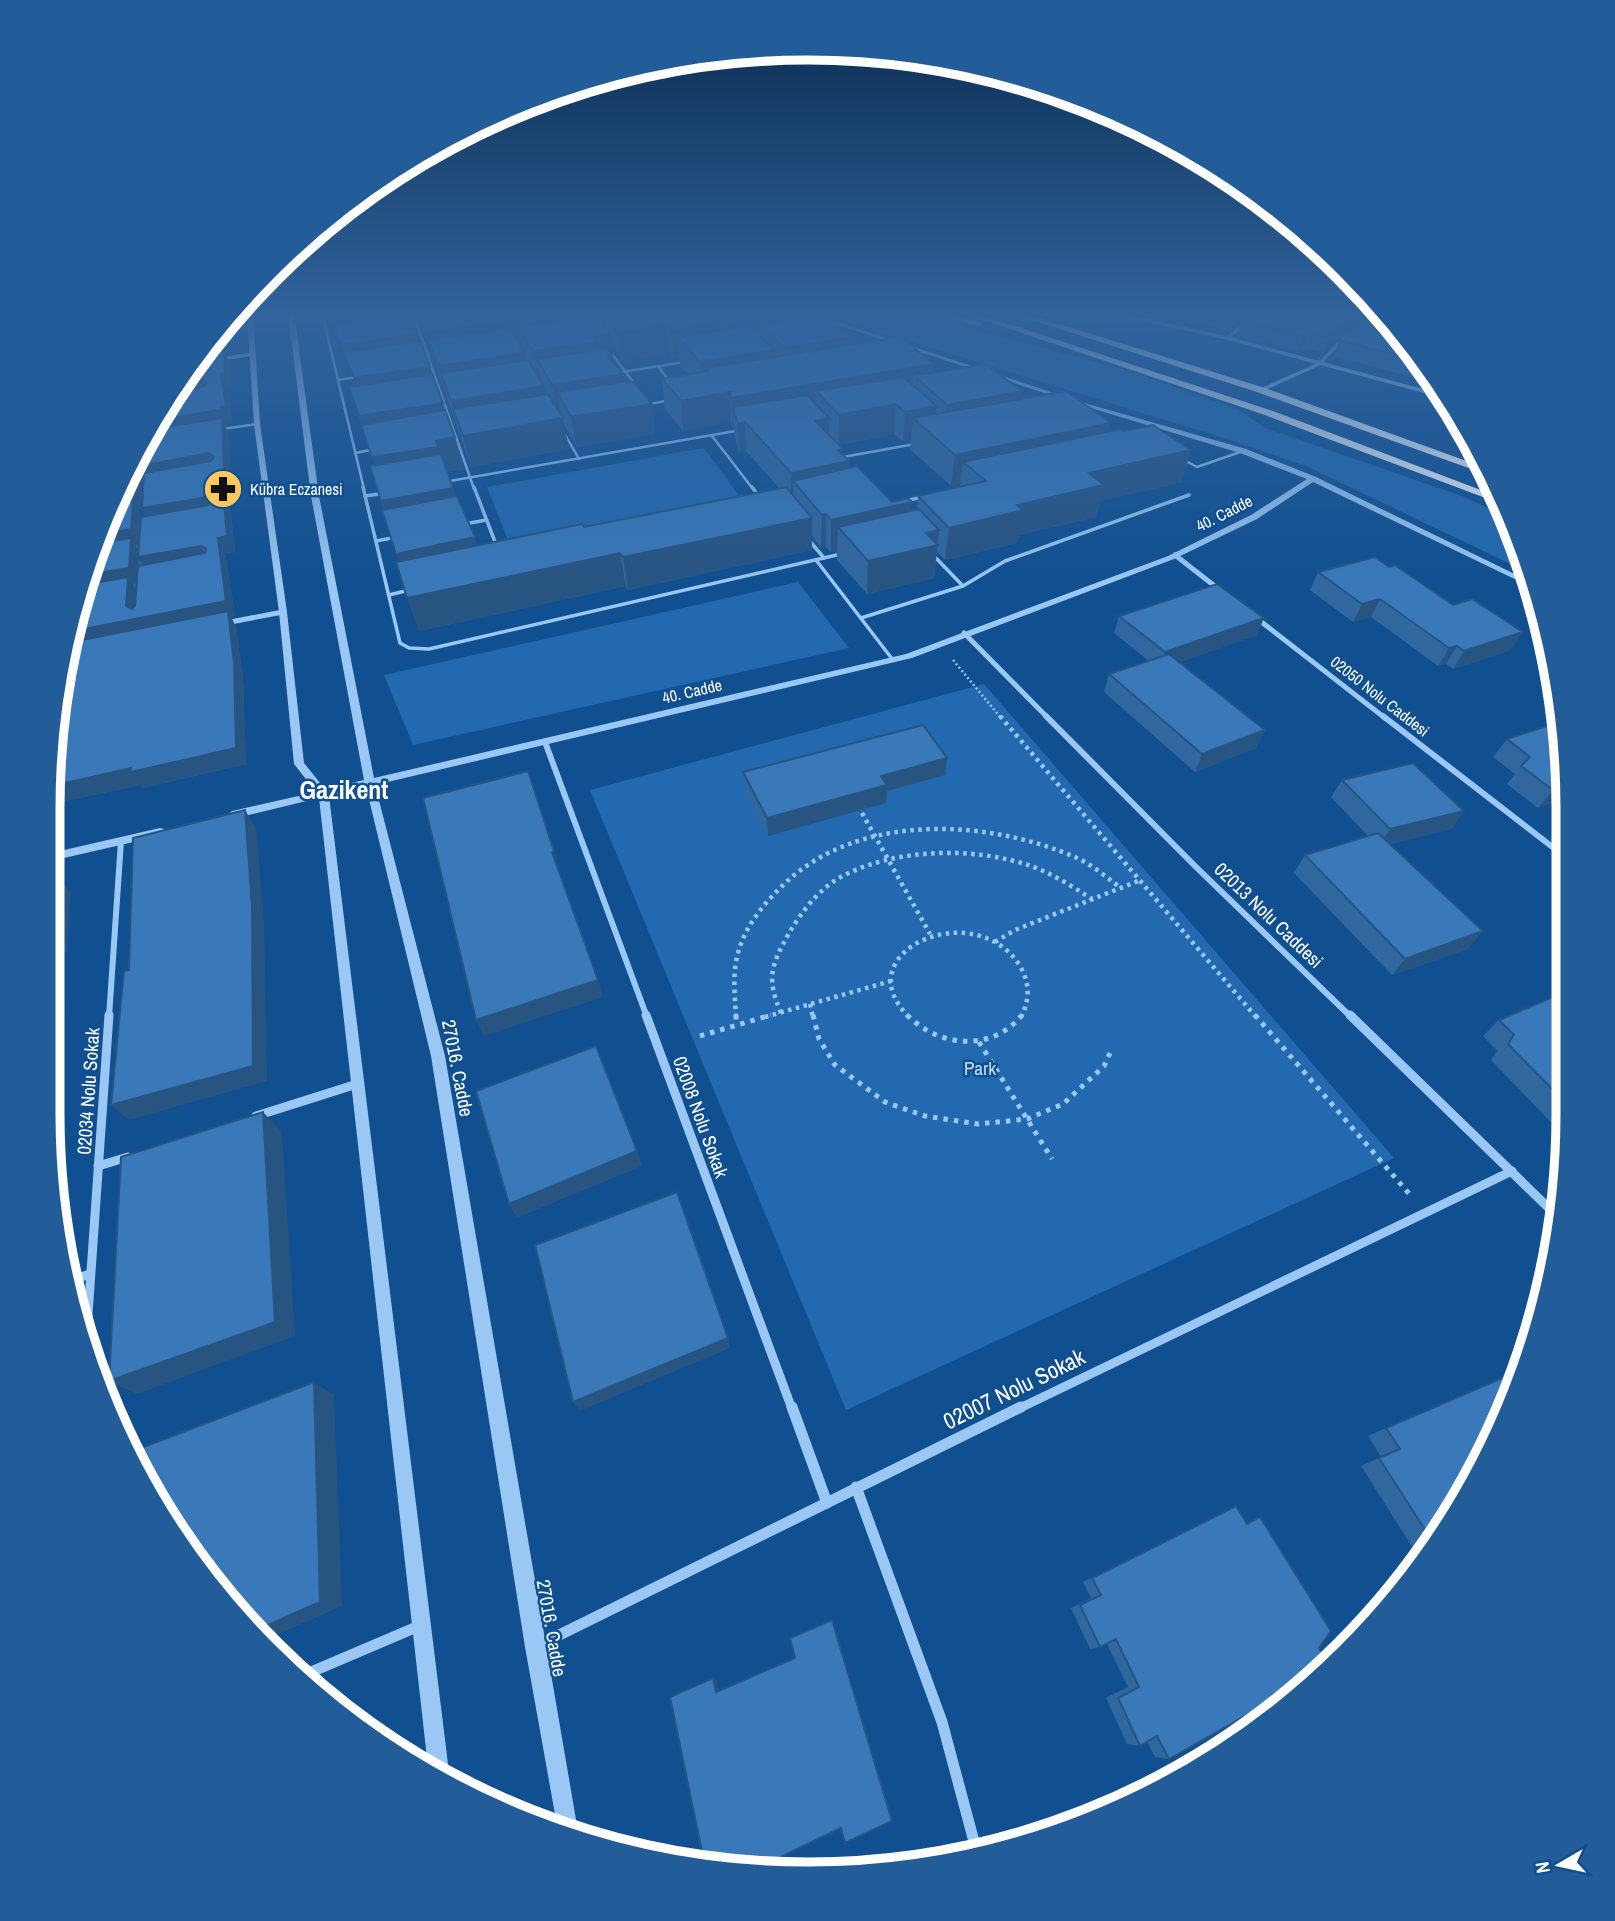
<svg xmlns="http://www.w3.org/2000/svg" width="1615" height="1921" font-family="'Archivo Narrow',sans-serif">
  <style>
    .green { fill: #2269af }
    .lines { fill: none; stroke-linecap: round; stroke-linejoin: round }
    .path-far2 { stroke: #9ac7f3; stroke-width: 2.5; stroke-dasharray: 2 2.5; stroke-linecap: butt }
    .path-far1 { stroke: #9ac7f3; stroke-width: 4.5; stroke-dasharray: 3.5 4.5; stroke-linecap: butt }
    .path { stroke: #9ac7f3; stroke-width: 5; stroke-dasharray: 4.5 6; stroke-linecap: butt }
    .service-far1 { stroke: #9ac7f3; stroke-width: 2.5 }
    .service { stroke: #9ac7f3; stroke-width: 3.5 }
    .minor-far4 { stroke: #9ac7f3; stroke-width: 3.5 }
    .minor-far3 { stroke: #9ac7f3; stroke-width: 5 }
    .minor-far2 { stroke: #9ac7f3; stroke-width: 6 }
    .minor-far1 { stroke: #9ac7f3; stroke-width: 9 }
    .minor { stroke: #9ac7f3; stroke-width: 11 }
    .tertiary { fill: #9ac7f3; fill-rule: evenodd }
    .trunk { fill: #f2f8ff; fill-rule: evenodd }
    .wall { fill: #31679f; fill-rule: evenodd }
    .shaded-wall { fill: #285482 }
    .building { fill: #3978b9; stroke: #285482; stroke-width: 2 }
    .labels { text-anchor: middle; stroke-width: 5; stroke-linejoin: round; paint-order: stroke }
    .far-poi-label { font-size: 16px; fill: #fff; stroke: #104f90; text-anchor: start }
    .far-street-label { font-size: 16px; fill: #fff; stroke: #104f90 }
    .street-label { font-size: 19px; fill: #fff; stroke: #104f90 }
    .park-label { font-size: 19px; fill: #c2e0fd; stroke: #104f90 }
    .near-street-label { font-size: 23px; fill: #fff; stroke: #104f90 }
    .district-label { font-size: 26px; font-weight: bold; fill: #fff; stroke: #104f90 }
    .rim { fill: none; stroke: #fff; stroke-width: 9 }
  </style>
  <rect width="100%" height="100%" fill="#104f90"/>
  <!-- green -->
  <g class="green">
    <polygon points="818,313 912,313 1129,371 1237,409 1265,428 1462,496 1510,518 1527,572 1306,466 1227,439"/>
    <polygon points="704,448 750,511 515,558 487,487"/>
    <polygon points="798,582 849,648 413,745 384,675"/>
    <polygon points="984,684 1394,1158 846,1410 590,790"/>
  </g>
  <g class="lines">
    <!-- path-far2 -->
    <polyline class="path-far2" points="953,660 1001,718"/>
    <!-- path-far1 -->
    <g class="path-far1">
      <polyline points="1000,716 1256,1017"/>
      <polyline points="862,813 930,934"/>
      <polyline points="995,942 1015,930 1138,881"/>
      <polyline points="810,1004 813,1017"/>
      <path d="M781,1013C766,978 771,966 789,933C801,913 818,890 839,878C893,848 973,846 1031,866C1053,874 1073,887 1092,899"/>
      <path d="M736,1017C735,996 732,974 738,953C745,927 762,906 781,887C856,812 986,818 1077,858C1093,865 1107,878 1121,888"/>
      <polyline points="765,1017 891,981"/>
      <path d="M909,1017C843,952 975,894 1020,966C1030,983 1030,1000 1021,1017"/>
    </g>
    <!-- path -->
    <g class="path">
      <polyline points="736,1015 736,1025"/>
      <polyline points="813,1015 819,1039 835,1065 885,1102 925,1116 978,1124 1027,1119 1063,1104 1104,1066 1110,1053"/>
      <path d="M907,1015C939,1047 991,1053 1022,1015"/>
      <polyline points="1255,1015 1411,1196"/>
      <polyline points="700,1036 771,1015"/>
      <polyline points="979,1042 1052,1159"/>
    </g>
    <!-- service-far1 -->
    <g class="service-far1">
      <polyline points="322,313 364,489"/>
      <polyline points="413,313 474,489"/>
      <polyline points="219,329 251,325"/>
      <polyline points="609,350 637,387"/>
      <polyline points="658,366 670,382"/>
      <polyline points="615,373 685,362"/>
      <polyline points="338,380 357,377"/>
      <polyline points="645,405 670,400"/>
      <polyline points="222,429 257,424"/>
      <polyline points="563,431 579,459"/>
      <polyline points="712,436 753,489"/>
      <polyline points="355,453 376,449"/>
      <polyline points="843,457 915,444"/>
      <polyline points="1182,459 1197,467 1243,451"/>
      <polyline points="444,482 741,430"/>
    </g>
    <!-- service -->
    <g class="service">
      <polyline points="363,487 400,643 409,648 429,649 841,554"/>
      <polyline points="474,487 497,547"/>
      <polyline points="752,487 760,498"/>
      <polyline points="365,496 386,493"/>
      <polyline points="903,501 924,497"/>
      <polyline points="465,524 486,520"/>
      <polyline points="808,539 824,558"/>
      <polyline points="376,541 397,537"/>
      <polyline points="933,555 963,586"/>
      <polyline points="816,560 893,660"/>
      <polyline points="389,595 409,590"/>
      <polyline points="861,618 963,586 1005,561 1189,495"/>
    </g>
    <!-- minor-far4 -->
    <g class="minor-far4">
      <polyline points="1113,313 1227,338 1446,397"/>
      <polyline points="1227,338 1260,313"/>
      <polyline points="220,359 254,354"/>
      <polyline points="1261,390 1319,364 1343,339"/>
    </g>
    <!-- minor-far3 -->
    <g class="minor-far3">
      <polyline points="1175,555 1221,591"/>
      <polyline points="1255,617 1385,718"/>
      <polyline points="225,623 283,612"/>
      <polyline points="964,633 1048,718"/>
    </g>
    <!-- minor-far2 -->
    <g class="minor-far2">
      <polyline points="1046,716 1195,866 1351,1017"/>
      <polyline points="1383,716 1568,859"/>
      <polyline points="545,742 647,1017"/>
      <polyline points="109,1017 121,841"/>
    </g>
    <!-- minor-far1 -->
    <g class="minor-far1">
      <polyline points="646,1015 792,1409"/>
      <polyline points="1350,1015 1556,1215"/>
      <polyline points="256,1116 357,1084"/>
      <polyline points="98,1166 128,1157"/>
      <polyline points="69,1281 90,1274"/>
      <polyline points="86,1343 109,1015"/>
      <polyline points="1018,1409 1512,1171"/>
    </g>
    <!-- minor -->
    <g class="minor">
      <polyline points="792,1407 827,1503"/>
      <polyline points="856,1487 942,1722 976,1849"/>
      <polyline points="537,1646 1021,1407"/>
      <polyline points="304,1675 419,1626"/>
    </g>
    <!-- tertiary -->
    <g class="tertiary">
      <polygon points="247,313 253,313 260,424 287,612 304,763 325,789 364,780 311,496 288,313 294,313 319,496 374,778 906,654 1168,556 1251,515 1307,479 1240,453 1084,406 801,313 810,313 1088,404 1246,449 1316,477 1529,581 1531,587 1313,482 1257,519 1174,559 912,658 375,785 445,1056 579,1837 558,1831 525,1647 431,1056 366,787 329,796 449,1772 447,1776 428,1767 319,798 232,819 227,815 232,811 316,792 294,764 279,612 254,424"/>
      <polygon points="160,828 164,829 165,832 164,835 51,861 51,853"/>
    </g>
    <!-- trunk -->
    <g class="trunk">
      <polygon points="934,313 949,313 983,323 978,326"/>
      <polygon points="963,313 976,313 1273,411 1499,497 1504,505 1265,415"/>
      <polygon points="1010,313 1024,313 1265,388 1483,467 1488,475 1257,392"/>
    </g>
  </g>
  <!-- wall -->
  <g class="wall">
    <path d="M335,313H411L455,437L464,469L447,472L456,496L477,546L584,527L779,488L746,451L739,453L735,436L734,428H733L731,422L683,431L665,409L662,379L688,374L680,366V358L674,359L669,354L623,361L612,346L614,362L623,374L624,381L652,404L655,434L577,447L564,425L569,449L471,467L417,313H779L780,322L852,337L851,345L934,364V373L1022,399L1109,431L1182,482L1100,501L1096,517L1019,535L1017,543L945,560L937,552L934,578L867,594L837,560V551L831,552L826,547L821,548L812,536V550L628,590L626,586L419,631L381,501L375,465L349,387L356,386L334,324L338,323ZM894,434L903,442L911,441L910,449L951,486L960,484V487L918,496L917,510L911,511L892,502L849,468L843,455V449L839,445Z"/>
    <polygon points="1156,313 1365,313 1323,353 1302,348 1298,351 1237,336 1241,323 1229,331"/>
    <polygon points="1381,313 1438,383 1438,384 1333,356 1339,340"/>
    <path d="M228,320V322L224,324L227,332L229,354H226L229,362L231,387H227L232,420L227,421L228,425H225L228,433L232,506H230L235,552L225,553L235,616L231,617L236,627L243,679L246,764L143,788L140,785L52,804L54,709L125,472L204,345ZM142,508L146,516L142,517L137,509Z"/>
    <polygon points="1318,572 1511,650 1453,669 1446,664 1438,666 1371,617 1353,622 1310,590"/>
    <polygon points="1119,616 1257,635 1180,662 1265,730 1256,748 1195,772 1104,692 1109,674 1149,661 1114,633"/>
    <polygon points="1559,722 1568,807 1567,813 1553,802 1538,808 1507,784 1515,774 1493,757 1507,739"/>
    <polygon points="947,758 945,775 887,791 886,803 768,836 744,790 743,772"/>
    <polygon points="1342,780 1464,811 1451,829 1390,844 1468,949 1392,975 1294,873 1305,855 1368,836 1331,797"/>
    <polygon points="1567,991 1566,1138 1491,1060 1497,1051 1483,1036 1499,1020"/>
    <polygon points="1386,1428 1466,1494 1418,1556 1361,1466 1381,1457 1368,1436"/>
    <polygon points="1236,1506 1246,1523 1260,1517 1169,1759 1155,1757 1147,1741 1140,1746 1127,1744 1106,1698 1128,1687 1107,1644 1100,1647 1090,1649 1071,1608 1091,1598 1083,1582"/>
  </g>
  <!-- shaded-wall -->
  <g class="shaded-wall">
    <polygon points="354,313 410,313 346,344 336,316"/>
    <polygon points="503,313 505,313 507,321 504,321"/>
    <polygon points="510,313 645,313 706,320 666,326 669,354 623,361 619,333 605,315 608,334 610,334 614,363 537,359 541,380 538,381 533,351 518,327 522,348 520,348 514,320"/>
    <polygon points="1238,313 1255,313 1242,321 1241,323 1229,331 1234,316"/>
    <polygon points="1355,313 1365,313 1323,353 1329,338"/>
    <polygon points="780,314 781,342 760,325 761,346 727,351 725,323"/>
    <polygon points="228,320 228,322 224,324 227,332 229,354 226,354 229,362 231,387 227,387 232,420 227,421 228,425 225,425 228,433 232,506 230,506 235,552 225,553 235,616 231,617 236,627 243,679 246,764 143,788 140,785 52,804 52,786 65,650 69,632 79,594 125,472 148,435 147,447 142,447 146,455 209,453 216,468 153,480 145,466 145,477 140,478 144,485 207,497 214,512 150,524 142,508 137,509 142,517 140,544 135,545 140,553 201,546 209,562 147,573 139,559 138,583 133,584 137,592 226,601 218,538 223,491 222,426 152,429 157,420 221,410 195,359 204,345"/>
    <polygon points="505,321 512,350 429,340 434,361 426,333"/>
    <polygon points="716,324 717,352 678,337 680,358 674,359 671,331"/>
    <polygon points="1308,332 1302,348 1298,351 1304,336"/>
    <polygon points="418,334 426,363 352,374 342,345"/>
    <polygon points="852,337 851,366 786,377 785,348"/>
    <polygon points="775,350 776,379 708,371 706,368 708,390 702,391 700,362"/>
    <polygon points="524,353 530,382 441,373 446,395 438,366"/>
    <polygon points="934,364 932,391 913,375 912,397 816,391 816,414 745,422 746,451 739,453 738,424 733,407 734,428 733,428 731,398"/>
    <polygon points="430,367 438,396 364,408 354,378"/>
    <polygon points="623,374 627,404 557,392 561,415 558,415 552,385"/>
    <polygon points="202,379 208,393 171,399 181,382"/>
    <polygon points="544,386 550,416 453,409 459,432 451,401"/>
    <polygon points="1023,391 1018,422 943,435 947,405"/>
    <polygon points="730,392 731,422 683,431 681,401"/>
    <polygon points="443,403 451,433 369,447 359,416"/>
    <polygon points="652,404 655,434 577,447 571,417"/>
    <polygon points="896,404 894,434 838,445 839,415"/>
    <polygon points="937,406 934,436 913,418 911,441 903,442 905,412"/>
    <polygon points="563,418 569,449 471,467 463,436"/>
    <polygon points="829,418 829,447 815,421"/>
    <polygon points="1111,423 1104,454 963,462 960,484 951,486 955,455"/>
    <polygon points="455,437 464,469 445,472 383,488 372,457 436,441"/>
    <polygon points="843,449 843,462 849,461 848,491 793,481 794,503 791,503 791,473 838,450"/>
    <polygon points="1191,450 1182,482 1100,501 1096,517 1019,535 1017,543 945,560 949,528 1017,505 1089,473"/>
    <polygon points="453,488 463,520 393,533 381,501"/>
    <polygon points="912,502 909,534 838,527 837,551 831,552 831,520"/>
    <polygon points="826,514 826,547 821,548 822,515"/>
    <polygon points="812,518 812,550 628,590 623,557"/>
    <polygon points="939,530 934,578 867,594 868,561 926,533"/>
    <polygon points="475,537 484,570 408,586 396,554"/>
    <polygon points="620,553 626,586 419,631 407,598"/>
    <polygon points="1380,599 1371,617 1353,622 1362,604"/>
    <polygon points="1264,618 1257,635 1159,670 1165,652"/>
    <polygon points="1523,632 1511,650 1453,669 1464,651"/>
    <polygon points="1457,646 1446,664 1438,666 1449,648"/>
    <polygon points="1265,730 1256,748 1195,772 1202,754"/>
    <polygon points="947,758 945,775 887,791 886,803 768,836 767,818 881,776"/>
    <polygon points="1566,785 1566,786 1553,802 1538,808 1553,790"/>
    <polygon points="245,810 256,828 264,923 267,1081 129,1120 111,1105"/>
    <polygon points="1464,811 1451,829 1378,847 1390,829"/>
    <polygon points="554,851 560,869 557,870 552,852"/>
    <polygon points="55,874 71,892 67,952 62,953 49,1129 47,1114 50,931"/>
    <polygon points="1483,931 1468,949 1392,975 1405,959"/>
    <polygon points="598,980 603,997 484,1036 476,1020"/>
    <polygon points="263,1112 282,1132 295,1336 137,1394 109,1381"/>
    <polygon points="637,1151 642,1166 517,1218 509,1204"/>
    <polygon points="728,1338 730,1348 580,1411 573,1402"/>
    <polygon points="314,1382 334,1395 342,1606 265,1640 254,1631"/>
    <polygon points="713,1678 716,1679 719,1693 716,1692"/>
  </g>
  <!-- building -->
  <g class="building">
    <polygon points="335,313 354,313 336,316"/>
    <polygon points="411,313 418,334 342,345 334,324"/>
    <polygon points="419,313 501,313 505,321 426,333"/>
    <polygon points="510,313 561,313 514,320"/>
    <polygon points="615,313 705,313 716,324 671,331 666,325 619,333 605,315"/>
    <polygon points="716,313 779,313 780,314 725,323"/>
    <polygon points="1221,313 1238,313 1234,316"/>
    <polygon points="1252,313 1355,313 1329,338 1308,332 1304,336 1242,321"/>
    <polygon points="1366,313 1381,313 1420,361 1339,340"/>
    <polygon points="825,315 852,337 785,348 760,325"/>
    <polygon points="596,316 610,334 594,337 598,342 533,351 518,327"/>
    <polygon points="222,326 223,340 206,343"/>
    <polygon points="750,326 775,350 700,362 678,337"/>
    <polygon points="510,328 524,353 438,366 429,340"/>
    <polygon points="900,337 934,364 731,398 730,392 681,401 662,379 708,371 706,368"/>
    <polygon points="421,341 430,367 354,378 344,352"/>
    <polygon points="224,349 225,373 221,374 226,406 221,407 221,410 157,420 176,391 203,387 207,383 202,379 181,382 199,353"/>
    <polygon points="603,349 623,374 552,385 537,359"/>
    <polygon points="528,360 544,386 451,401 441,373"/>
    <polygon points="985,364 1023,391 947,405 913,375 944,371"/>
    <polygon points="432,374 443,403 359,416 349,387"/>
    <polygon points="903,377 937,406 905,412 896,404 839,415 816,391"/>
    <polygon points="628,381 634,382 652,404 571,417 557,392"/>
    <polygon points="1066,391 1111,423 955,455 913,418"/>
    <polygon points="548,394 563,418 463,436 453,409"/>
    <polygon points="807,395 829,418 815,421 843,449 838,450 849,461 791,473 745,422 738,424 733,407"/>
    <polygon points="445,410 455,437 436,441 438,447 372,457 361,425"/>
    <polygon points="222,418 225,491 223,491 227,536 218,538 226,601 69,632 73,610 83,585 128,577 126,606 132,609 135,606 138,566 205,553 206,548 201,546 138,557 141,517 208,505 212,501 207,497 142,508 144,473 211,461 214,457 209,453 145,465 147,437 152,429"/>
    <polygon points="1153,425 1191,450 1089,473 1104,485 1017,505 1023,510 949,528 918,496 986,481 963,462 1120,429 1123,431"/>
    <polygon points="138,452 137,462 131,463"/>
    <polygon points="441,454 453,488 381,501 370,466"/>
    <polygon points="857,466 892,502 908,498 912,502 831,520 826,514 822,515 793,481"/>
    <polygon points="136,470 134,493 116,497 125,472"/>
    <polygon points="786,487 812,518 623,557 620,553 407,598 396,562 582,524 584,527"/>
    <polygon points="457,496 475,537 396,554 382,510"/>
    <polygon points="133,502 131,529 102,534 112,506"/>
    <polygon points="919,509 939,530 926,533 938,545 868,561 838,527"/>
    <polygon points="131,538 129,568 86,575 98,543"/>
    <polygon points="1375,557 1389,567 1395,565 1453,605 1472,599 1523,632 1464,651 1457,646 1449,648 1380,599 1362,604 1318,572"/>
    <polygon points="1217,584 1264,618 1165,652 1119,616"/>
    <polygon points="228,611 234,663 236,748 131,772 131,768 52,786 54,709 67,643"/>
    <polygon points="1169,654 1265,730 1202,754 1109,674"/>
    <polygon points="1559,722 1566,785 1553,790 1521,766 1530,757 1507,739"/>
    <polygon points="923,725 947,758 881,776 887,785 767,818 743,772"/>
    <polygon points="1413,763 1464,811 1390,829 1342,780"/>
    <polygon points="528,771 554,851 552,852 598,980 476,1020 423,798"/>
    <polygon points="245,810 252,906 253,1066 111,1105 124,971 129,970 133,838"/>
    <polygon points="1378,833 1483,931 1405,959 1305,855"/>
    <polygon points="55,874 50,931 51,875"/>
    <polygon points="1567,991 1566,1103 1508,1044 1514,1035 1499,1020"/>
    <polygon points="596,1046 637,1151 509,1204 476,1091"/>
    <polygon points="263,1112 275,1322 109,1381 121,1157"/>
    <polygon points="677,1192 728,1338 573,1402 535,1245"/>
    <polygon points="1502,1378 1512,1391 1466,1494 1431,1539 1379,1458 1400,1449 1386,1428"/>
    <polygon points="314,1382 320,1602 254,1631 236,1615 128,1453"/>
    <polygon points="1236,1506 1247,1524 1260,1517 1331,1631 1319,1648 1329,1664 1309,1680 1169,1759 1157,1736 1140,1746 1118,1698 1139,1687 1116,1639 1100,1647 1080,1605 1101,1595 1092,1578"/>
    <polygon points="832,1620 892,1821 845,1843 841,1828 772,1861 773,1867 705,1866 670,1697 713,1678 716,1692 795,1658 790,1638"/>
  </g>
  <!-- sky -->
  <linearGradient id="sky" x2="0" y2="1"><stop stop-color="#092b4f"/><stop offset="0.54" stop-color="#31639c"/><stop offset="1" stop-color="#31639c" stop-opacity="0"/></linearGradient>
  <rect width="1615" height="582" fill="url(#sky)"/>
  <!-- icons -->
  <defs>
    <g id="pharmacy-disc" transform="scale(2.0125)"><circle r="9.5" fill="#ffc85c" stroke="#104f90"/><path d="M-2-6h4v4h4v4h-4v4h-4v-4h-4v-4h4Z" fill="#111"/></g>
  </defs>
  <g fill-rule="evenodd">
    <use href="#pharmacy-disc" x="223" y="489"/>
  </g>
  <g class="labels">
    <!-- far-poi labels -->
    <g class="far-poi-label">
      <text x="250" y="495">Kübra Eczanesi</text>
    </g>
    <!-- far-street labels -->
    <g class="far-street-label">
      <text transform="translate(1224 513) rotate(-27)" y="6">40. Cadde</text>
      <text transform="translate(692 691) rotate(-13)" y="6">40. Cadde</text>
      <text transform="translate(1380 696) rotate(38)" y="6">02050 Nolu Caddesi</text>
    </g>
    <!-- street labels -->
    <g class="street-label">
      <text transform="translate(1269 915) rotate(44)" y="7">02013 Nolu Caddesi</text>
      <text transform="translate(458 1068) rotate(79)" y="7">27016. Cadde</text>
      <text transform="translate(88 1091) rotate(-86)" y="7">02034 Nolu Sokak</text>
      <text transform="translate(701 1117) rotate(70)" y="7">02008 Nolu Sokak</text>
      <text transform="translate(552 1628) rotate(80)" y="7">27016. Cadde</text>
    </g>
    <!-- park labels -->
    <g class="park-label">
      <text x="980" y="1075">Park</text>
    </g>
    <!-- near-street labels -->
    <g class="near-street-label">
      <text transform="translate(1014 1389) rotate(-26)" y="8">02007 Nolu Sokak</text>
    </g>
    <!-- district labels -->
    <g class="district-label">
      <text x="344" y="799">Gazikent</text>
    </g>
  </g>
  <!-- crop -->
  <path d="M0 0H1615V1921H0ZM808 60H808A748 748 0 0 1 1556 808V1114A748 748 0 0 1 808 1862H808A748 748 0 0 1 60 1114V808A748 748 0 0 1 808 60Z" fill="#235d99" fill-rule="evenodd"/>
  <path class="rim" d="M808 60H808A748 748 0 0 1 1556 808V1114A748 748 0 0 1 808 1862H808A748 748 0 0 1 60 1114V808A748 748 0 0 1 808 60Z"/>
  <!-- north arrow -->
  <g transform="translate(1559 1865) rotate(261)" stroke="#104f90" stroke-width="5" paint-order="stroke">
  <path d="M0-5L12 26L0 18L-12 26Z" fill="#ffffff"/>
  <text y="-10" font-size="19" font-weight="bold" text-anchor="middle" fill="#ffffff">N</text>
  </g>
</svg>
